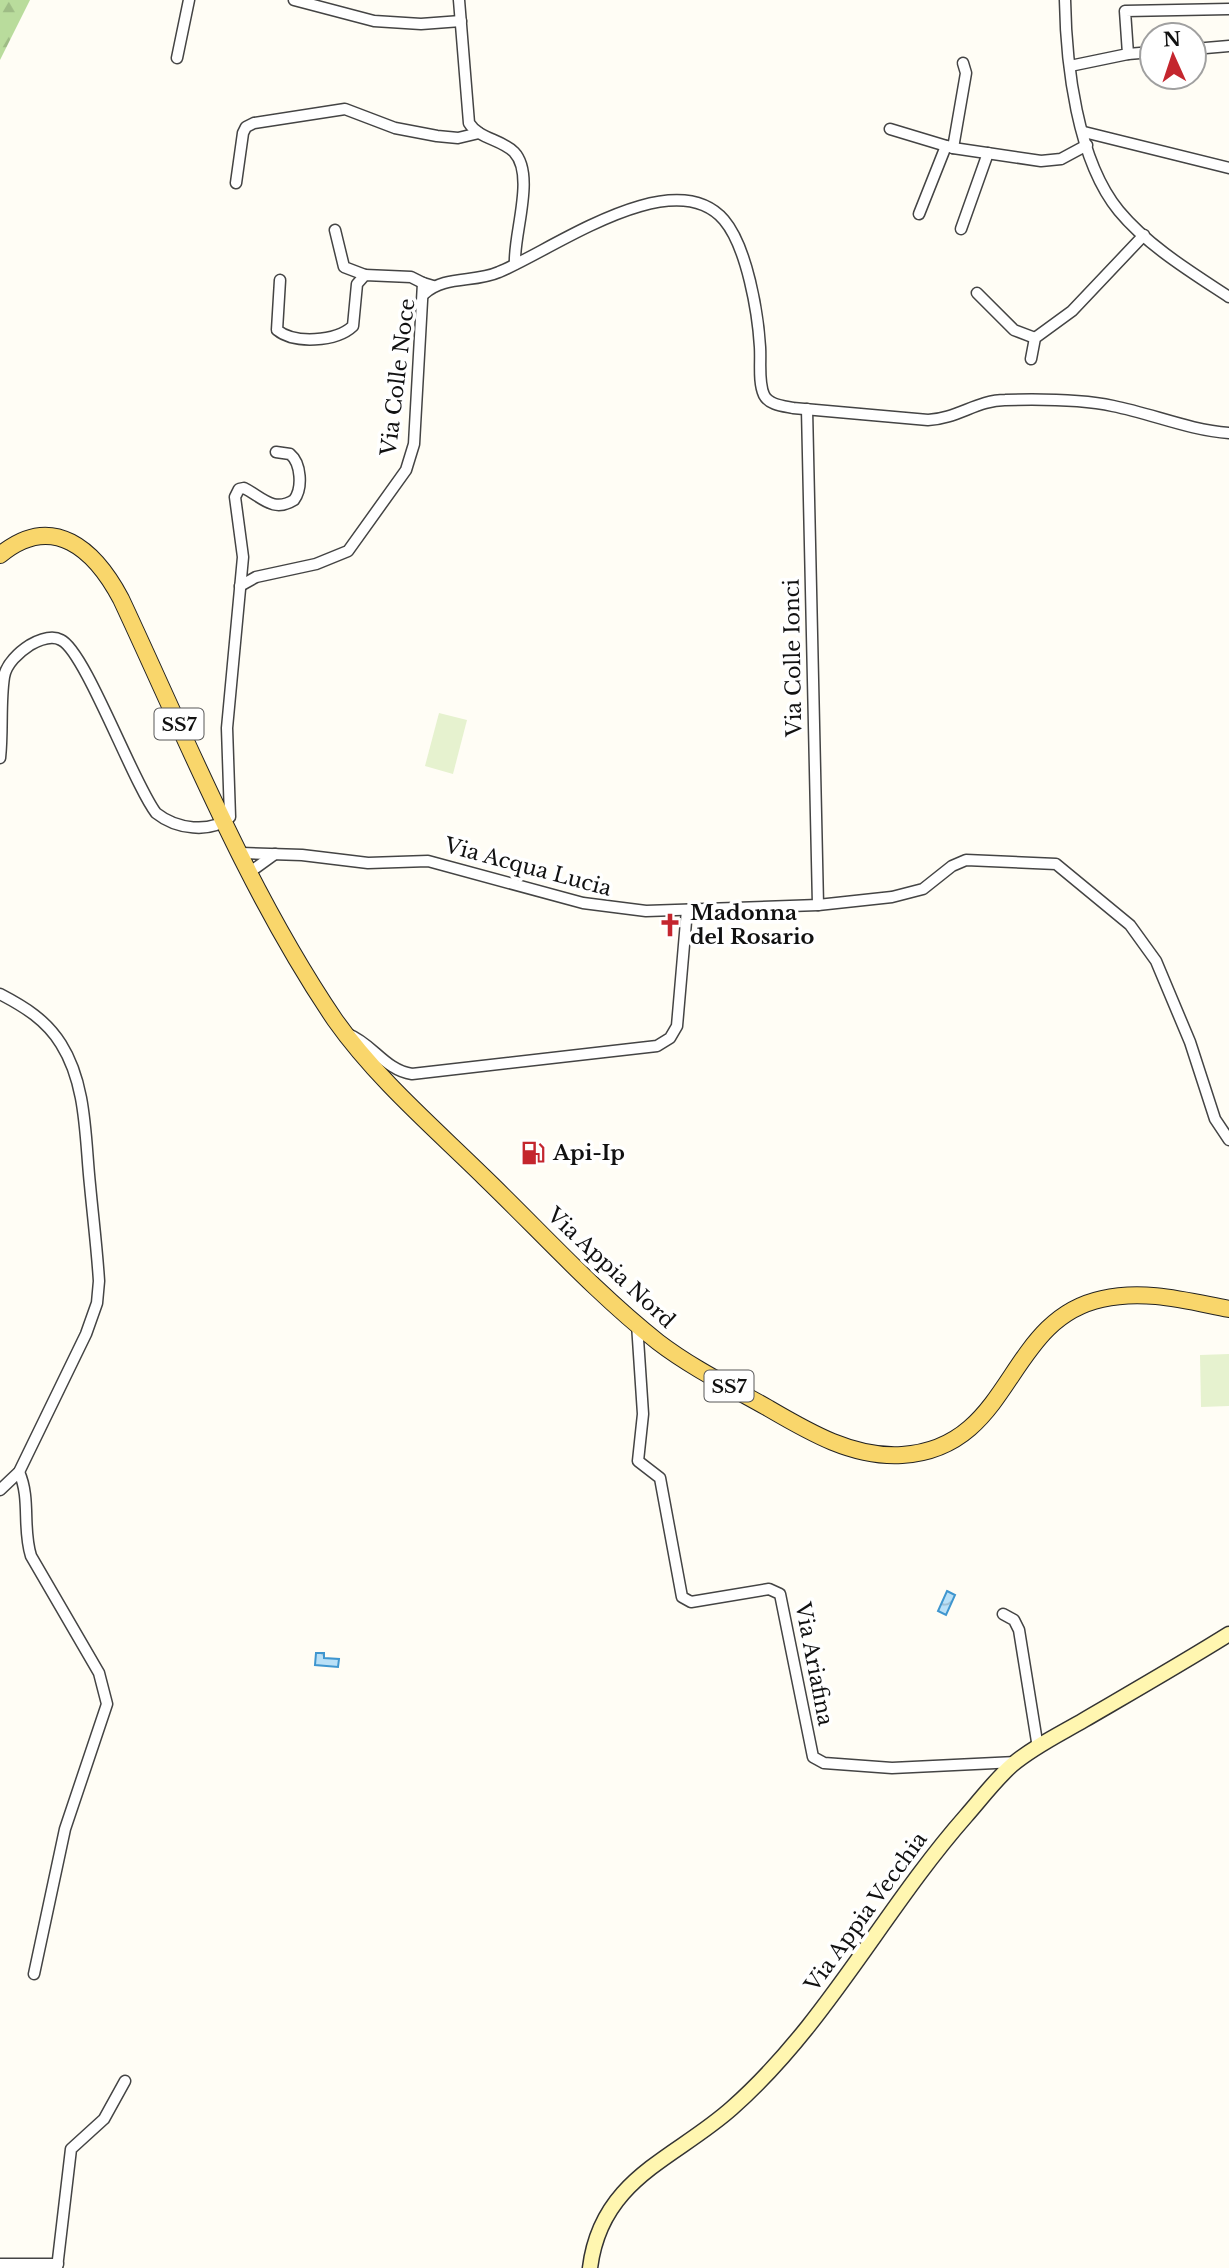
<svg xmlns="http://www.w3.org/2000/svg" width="1229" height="2268" font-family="'Libre Baskerville',serif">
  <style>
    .forest { fill: url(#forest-firs) }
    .pitch { fill: #e6f2cf }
    .water { fill: url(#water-waves); stroke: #3f96cf; stroke-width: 2 }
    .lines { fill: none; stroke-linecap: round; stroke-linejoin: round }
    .street-casing { stroke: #444; stroke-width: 13 }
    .secondary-casing { stroke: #333; stroke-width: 17 }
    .primary-casing { stroke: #222; stroke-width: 18 }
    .street { stroke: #fff; stroke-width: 10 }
    .secondary { stroke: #fff6b0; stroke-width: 14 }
    .primary { stroke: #f9d66b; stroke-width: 16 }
    .labels { text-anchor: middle; stroke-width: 7; stroke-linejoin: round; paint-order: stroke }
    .shield { fill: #fff; stroke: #585858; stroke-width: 2 }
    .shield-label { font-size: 19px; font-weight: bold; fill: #111 }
    .street-label { font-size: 21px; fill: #111; stroke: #fff }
    .poi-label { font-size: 21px; font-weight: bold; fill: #111; stroke: #fff; text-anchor: start }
  </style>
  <defs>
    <pattern id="forest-firs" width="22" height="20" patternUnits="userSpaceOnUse" patternTransform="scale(1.75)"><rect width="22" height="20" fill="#b9dc9c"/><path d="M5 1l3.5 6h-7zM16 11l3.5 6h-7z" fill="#9ebc85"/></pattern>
    <pattern id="water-waves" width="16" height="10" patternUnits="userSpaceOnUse" patternTransform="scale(1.75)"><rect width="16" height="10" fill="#b9e0f7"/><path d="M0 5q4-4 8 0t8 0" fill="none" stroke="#9ebfd3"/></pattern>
  </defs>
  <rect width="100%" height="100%" fill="#fffdf5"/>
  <!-- forest -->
  <polygon class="forest" points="0,0 30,0 0,60"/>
  <!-- pitch -->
  <g class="pitch">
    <polygon points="439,713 467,720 453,774 425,766"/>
    <polygon points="1229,1354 1229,1406 1201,1407 1200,1355"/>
  </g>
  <!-- water -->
  <g class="water">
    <polygon points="947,1591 955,1595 946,1615 938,1611"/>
    <polygon points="316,1653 324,1653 324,1658 339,1659 338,1667 315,1665"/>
  </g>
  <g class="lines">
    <!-- street casing -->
    <g class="street-casing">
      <g id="street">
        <polyline points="294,0 374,21 421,24 461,21"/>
        <path d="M459,0L469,123C479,139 501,139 514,152C536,175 513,235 515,264"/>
        <path d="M1065,0C1066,64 1077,160 1119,211C1148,246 1191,272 1229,297"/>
        <polyline points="1194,49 1229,46"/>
        <polyline points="1128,54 1152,52"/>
        <polyline points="177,58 189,0"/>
        <polyline points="1070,66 1128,54 1125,11 1229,9"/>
        <polyline points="890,129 953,148 1041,161 1061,159 1087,145"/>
        <polyline points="1084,132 1229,168"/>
        <polyline points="953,148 966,73 963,63"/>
        <polyline points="236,183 243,133 246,127 254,123 345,109 395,128 437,136 458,138 479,133"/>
        <polyline points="919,214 946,146"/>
        <polyline points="961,229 988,153"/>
        <polyline points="335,230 344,267 365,275"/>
        <path d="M280,280L277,330C294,344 336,342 353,326L357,284L365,275L411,277L423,283"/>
        <polyline points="977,293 1014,330 1035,338"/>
        <path d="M424,294C445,275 474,283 499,272C551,251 673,161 724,220C747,247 758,313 760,347C761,362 758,382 764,395C769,405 783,406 793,408L928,420C956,419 978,400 1005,400C1040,399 1080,399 1113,406C1153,414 1189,430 1229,433"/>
        <polyline points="1031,359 1035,338 1072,311 1144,235"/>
        <polyline points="807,409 818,905"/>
        <polyline points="240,586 256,577 316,564 348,551 406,470 414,444 423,283 433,286"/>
        <path d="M0,758C3,731 0,703 4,677C6,664 19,652 30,645C39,640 52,635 61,640C85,651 133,783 156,813C176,829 210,834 230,817L227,728L243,557L235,497L239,489L244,488C262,497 273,513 294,500C303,488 301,463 290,454L276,452"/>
        <polyline points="241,853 302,855 368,863 428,861 583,903 646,911 818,905 892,897 923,889 952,866 966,860 1056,864 1130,925 1156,961 1190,1042 1215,1119 1229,1140"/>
        <polyline points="250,872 275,854"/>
        <path d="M0,994C25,1007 46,1020 61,1044C87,1085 85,1139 90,1185C93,1217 97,1249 99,1281L97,1303L86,1334L19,1472L0,1490"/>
        <path d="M348,1034C373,1044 385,1070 412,1074L657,1046L670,1038L677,1026L687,910"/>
        <polyline points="637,1324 643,1414 638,1461 660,1478 682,1597 691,1602 769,1589 780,1594 813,1757 824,1763 892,1768 1016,1762"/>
        <path d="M19,1472C31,1499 22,1528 31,1556L99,1673L107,1704L65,1829L34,1974"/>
        <polyline points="1003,1614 1014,1620 1019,1630 1038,1748"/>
        <polyline points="0,2264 58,2264"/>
        <polyline points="57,2268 71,2149 104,2119 125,2081"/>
      </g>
    </g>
    <!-- secondary casing -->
    <g class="secondary-casing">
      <path id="secondary" d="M590,2268C601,2178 675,2159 732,2108C826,2025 884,1909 966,1816C981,1799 995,1780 1012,1765C1033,1747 1060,1734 1084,1720C1132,1692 1181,1664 1229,1634"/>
    </g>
    <!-- primary casing -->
    <g class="primary-casing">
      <path id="primary" d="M0,555C53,511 95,550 121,599C187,740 247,890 335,1020C376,1078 433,1127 484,1177C541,1232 596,1293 658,1342C692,1368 731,1387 768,1408C809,1432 853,1458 902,1455C1014,1448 1004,1320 1102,1299C1145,1289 1187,1301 1229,1309"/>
    </g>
    <!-- street -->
    <use href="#street" class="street"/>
    <!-- secondary -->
    <use href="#secondary" class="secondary"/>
    <!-- primary -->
    <use href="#primary" class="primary"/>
  </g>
  <!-- icons -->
  <defs>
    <g id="church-bare" transform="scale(1.89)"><path d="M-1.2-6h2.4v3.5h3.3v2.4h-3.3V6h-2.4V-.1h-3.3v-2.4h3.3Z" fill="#c4262e" stroke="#fff" stroke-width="2.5" paint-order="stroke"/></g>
    <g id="fuel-bare" transform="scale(1.89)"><path d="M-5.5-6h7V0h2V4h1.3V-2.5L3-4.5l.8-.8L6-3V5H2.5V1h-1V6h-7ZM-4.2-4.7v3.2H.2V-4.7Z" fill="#c4262e" stroke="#fff" stroke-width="2.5" paint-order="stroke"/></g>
  </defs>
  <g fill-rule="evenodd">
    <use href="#church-bare" x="670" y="925"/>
    <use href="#fuel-bare" x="533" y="1153"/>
  </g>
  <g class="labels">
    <!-- shield labels -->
    <g class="shield">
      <rect x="154.5" y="708.5" width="49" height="31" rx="5"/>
      <rect x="704.5" y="1370.5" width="49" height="31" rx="5"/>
    </g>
    <g class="shield-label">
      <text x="179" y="731">SS7</text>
      <text x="729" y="1393">SS7</text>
    </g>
    <!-- street labels -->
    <g class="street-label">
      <text transform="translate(398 377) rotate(-83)" y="7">Via Colle Noce</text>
      <text transform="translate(793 658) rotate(-91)" y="7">Via Colle Ionci</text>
      <text transform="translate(528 867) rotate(15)" y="7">Via Acqua Lucia</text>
      <text transform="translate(611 1268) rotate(43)" y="7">Via Appia Nord</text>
      <text transform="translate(814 1664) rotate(79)" y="7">Via Ariafina</text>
      <text transform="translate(866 1912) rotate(-54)" y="7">Via Appia Vecchia</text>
    </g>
    <!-- poi labels -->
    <g class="poi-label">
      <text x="690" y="920">Madonna<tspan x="690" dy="24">del Rosario</tspan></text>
      <text x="553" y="1160">Api-Ip</text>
    </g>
  </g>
  <!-- north arrow -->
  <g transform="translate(1173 56) rotate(357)"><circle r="33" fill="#ffffff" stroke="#a0a0a0" stroke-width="2"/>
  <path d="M0-5L12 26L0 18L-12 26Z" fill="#c4262e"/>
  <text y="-10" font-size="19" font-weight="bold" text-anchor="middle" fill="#111111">N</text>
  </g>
</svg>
